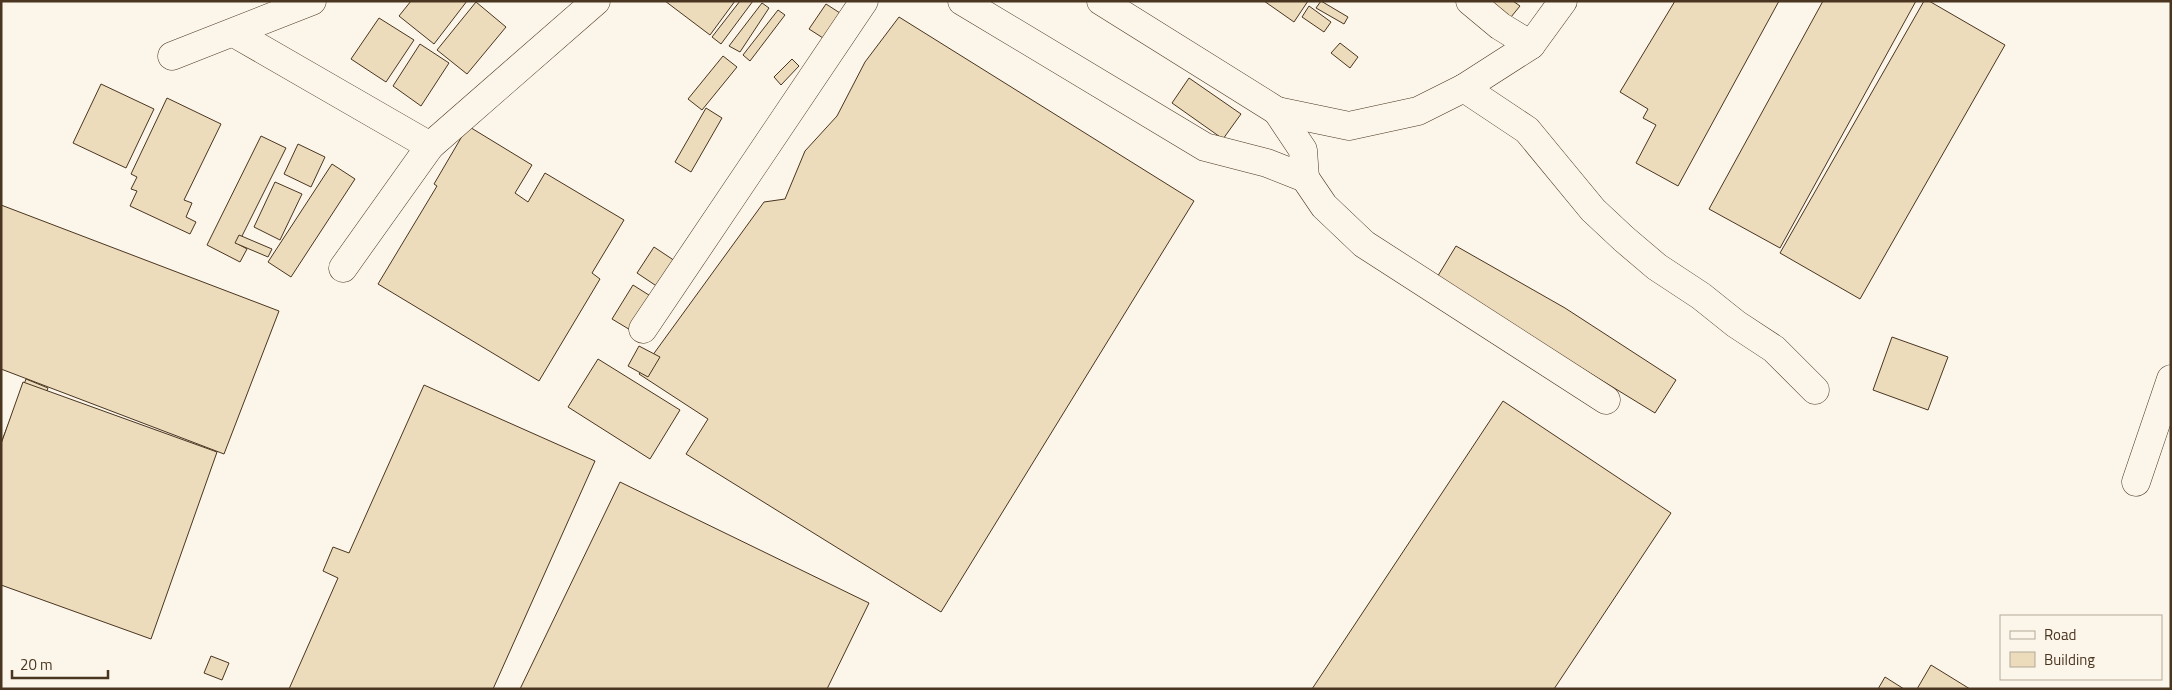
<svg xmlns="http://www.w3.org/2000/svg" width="2172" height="690" font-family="'Titillium Web',sans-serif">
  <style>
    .building { fill: #ecdcbc; stroke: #4a3520 }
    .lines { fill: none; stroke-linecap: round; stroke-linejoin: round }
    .minor-casing { stroke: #4a3520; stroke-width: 29 }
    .minor { stroke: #fbf6e9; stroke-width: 28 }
  </style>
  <rect width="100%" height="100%" fill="#fbf6e9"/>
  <!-- building -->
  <g class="building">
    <polygon points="411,1 467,1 434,44 399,16"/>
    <polygon points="665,1 735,1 710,35"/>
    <polygon points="740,1 753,1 721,44 712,37"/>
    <polygon points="1264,1 1308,1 1294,22"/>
    <polygon points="1321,1 1348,17 1344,24 1316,8"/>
    <polygon points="1494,1 1513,1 1520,6 1511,17 1492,5"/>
    <polygon points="1675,1 1779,1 1678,186 1636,163 1656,125 1643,118 1648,109 1620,92"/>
    <polygon points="1823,1 1916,1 1780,248 1709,209"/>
    <polygon points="1924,1 1929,1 2005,45 1860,299 1780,253"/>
    <polygon points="476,2 506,27 467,74 437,50"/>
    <polygon points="762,3 769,8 740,52 729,46"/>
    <polygon points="826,4 840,13 823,38 809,29"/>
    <polygon points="1309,6 1331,22 1324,32 1302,17"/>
    <polygon points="778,10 785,15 750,61 743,55"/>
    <polygon points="899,17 1194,201 941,612 686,454 708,419 639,374 764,202 785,199 805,151 837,116 865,62"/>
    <polygon points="379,18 414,40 386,82 351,59"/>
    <polygon points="1340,43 1358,57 1350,68 1331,53"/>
    <polygon points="420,44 449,63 421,106 393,86"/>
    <polygon points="723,56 737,67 702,110 688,99"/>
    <polygon points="792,59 799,66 781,85 774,77"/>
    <polygon points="1189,78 1241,114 1223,139 1172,103"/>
    <polygon points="101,84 154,109 126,168 73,143"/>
    <polygon points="167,98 221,124 184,200 192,203 186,217 196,222 190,234 130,206 137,191 131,189 137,177 131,174"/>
    <polygon points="706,108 722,118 691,172 675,162"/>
    <polygon points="468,126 532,165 515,193 528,202 545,173 624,220 592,273 600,279 539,381 378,284 437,186 434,184"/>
    <polygon points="261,136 286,148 238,244 247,249 240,262 207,245"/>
    <polygon points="298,144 325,157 311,187 284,174"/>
    <polygon points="332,164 355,179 291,277 268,262"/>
    <polygon points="275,182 302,194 280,240 254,227"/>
    <polygon points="1,205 279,311 224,454 1,369"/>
    <polygon points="239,235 272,249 268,257 235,243"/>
    <polygon points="1456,246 1565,308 1676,380 1655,413 1436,279"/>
    <polygon points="654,247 675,261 658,287 637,273"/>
    <polygon points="633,285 652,297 632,331 612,319"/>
    <polygon points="1892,337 1948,357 1928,410 1873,390"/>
    <polygon points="639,346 660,357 648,377 628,366"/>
    <polygon points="598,359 680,410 650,459 568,407"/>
    <polygon points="26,379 48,388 1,512 1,443"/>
    <polygon points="23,382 217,452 151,639 1,585 1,444"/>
    <polygon points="424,385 595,461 493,689 289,689 338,578 323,571 333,547 349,553"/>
    <polygon points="1503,401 1671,513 1554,689 1312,689"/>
    <polygon points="620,482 869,603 827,689 520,689"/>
    <polygon points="211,656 229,663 222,680 204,673"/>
    <polygon points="1931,665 1970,689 1917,689"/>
    <polygon points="1885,677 1904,689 1878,689"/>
  </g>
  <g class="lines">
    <!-- minor casing -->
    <g class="minor-casing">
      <g id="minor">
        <polyline points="962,1 1205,147 1267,163 1305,178 1303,150 1277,111"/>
        <polyline points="1101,1 1277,111 1349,126 1418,111 1464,88 1527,130 1593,210 1624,239 1657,267 1701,296 1736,324 1774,349 1815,390"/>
        <polyline points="1470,1 1500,26 1531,45"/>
        <polyline points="234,33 430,146"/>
        <polyline points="172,56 312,1"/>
        <polyline points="1464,88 1531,45 1563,1"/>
        <polyline points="1305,178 1324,206 1364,244 1606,400"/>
        <polyline points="343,268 430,146 596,1"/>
        <polyline points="643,329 864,1"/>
        <polyline points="2136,482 2171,379"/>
      </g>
    </g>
    <!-- minor -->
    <use href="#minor" class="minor"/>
  </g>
  <!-- border -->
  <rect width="2172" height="690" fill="none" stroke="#4a3520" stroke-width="5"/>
  <!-- legend -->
  <rect x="2000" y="615" width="162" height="65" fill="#fbf6e9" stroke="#b4a999"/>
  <rect x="2010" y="631" width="25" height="8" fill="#fbf6e9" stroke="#b4a999"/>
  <text x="2044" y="640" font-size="15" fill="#4a3520">Road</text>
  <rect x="2010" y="652" width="25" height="15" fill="#ecdcbc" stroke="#b4a999"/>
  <text x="2044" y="665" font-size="15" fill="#4a3520">Building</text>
  <!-- scale -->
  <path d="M12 670v8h96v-8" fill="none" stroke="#4a3520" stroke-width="2.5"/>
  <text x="20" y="670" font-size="15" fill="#4a3520" stroke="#fbf6e9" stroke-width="4" paint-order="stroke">20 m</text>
</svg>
